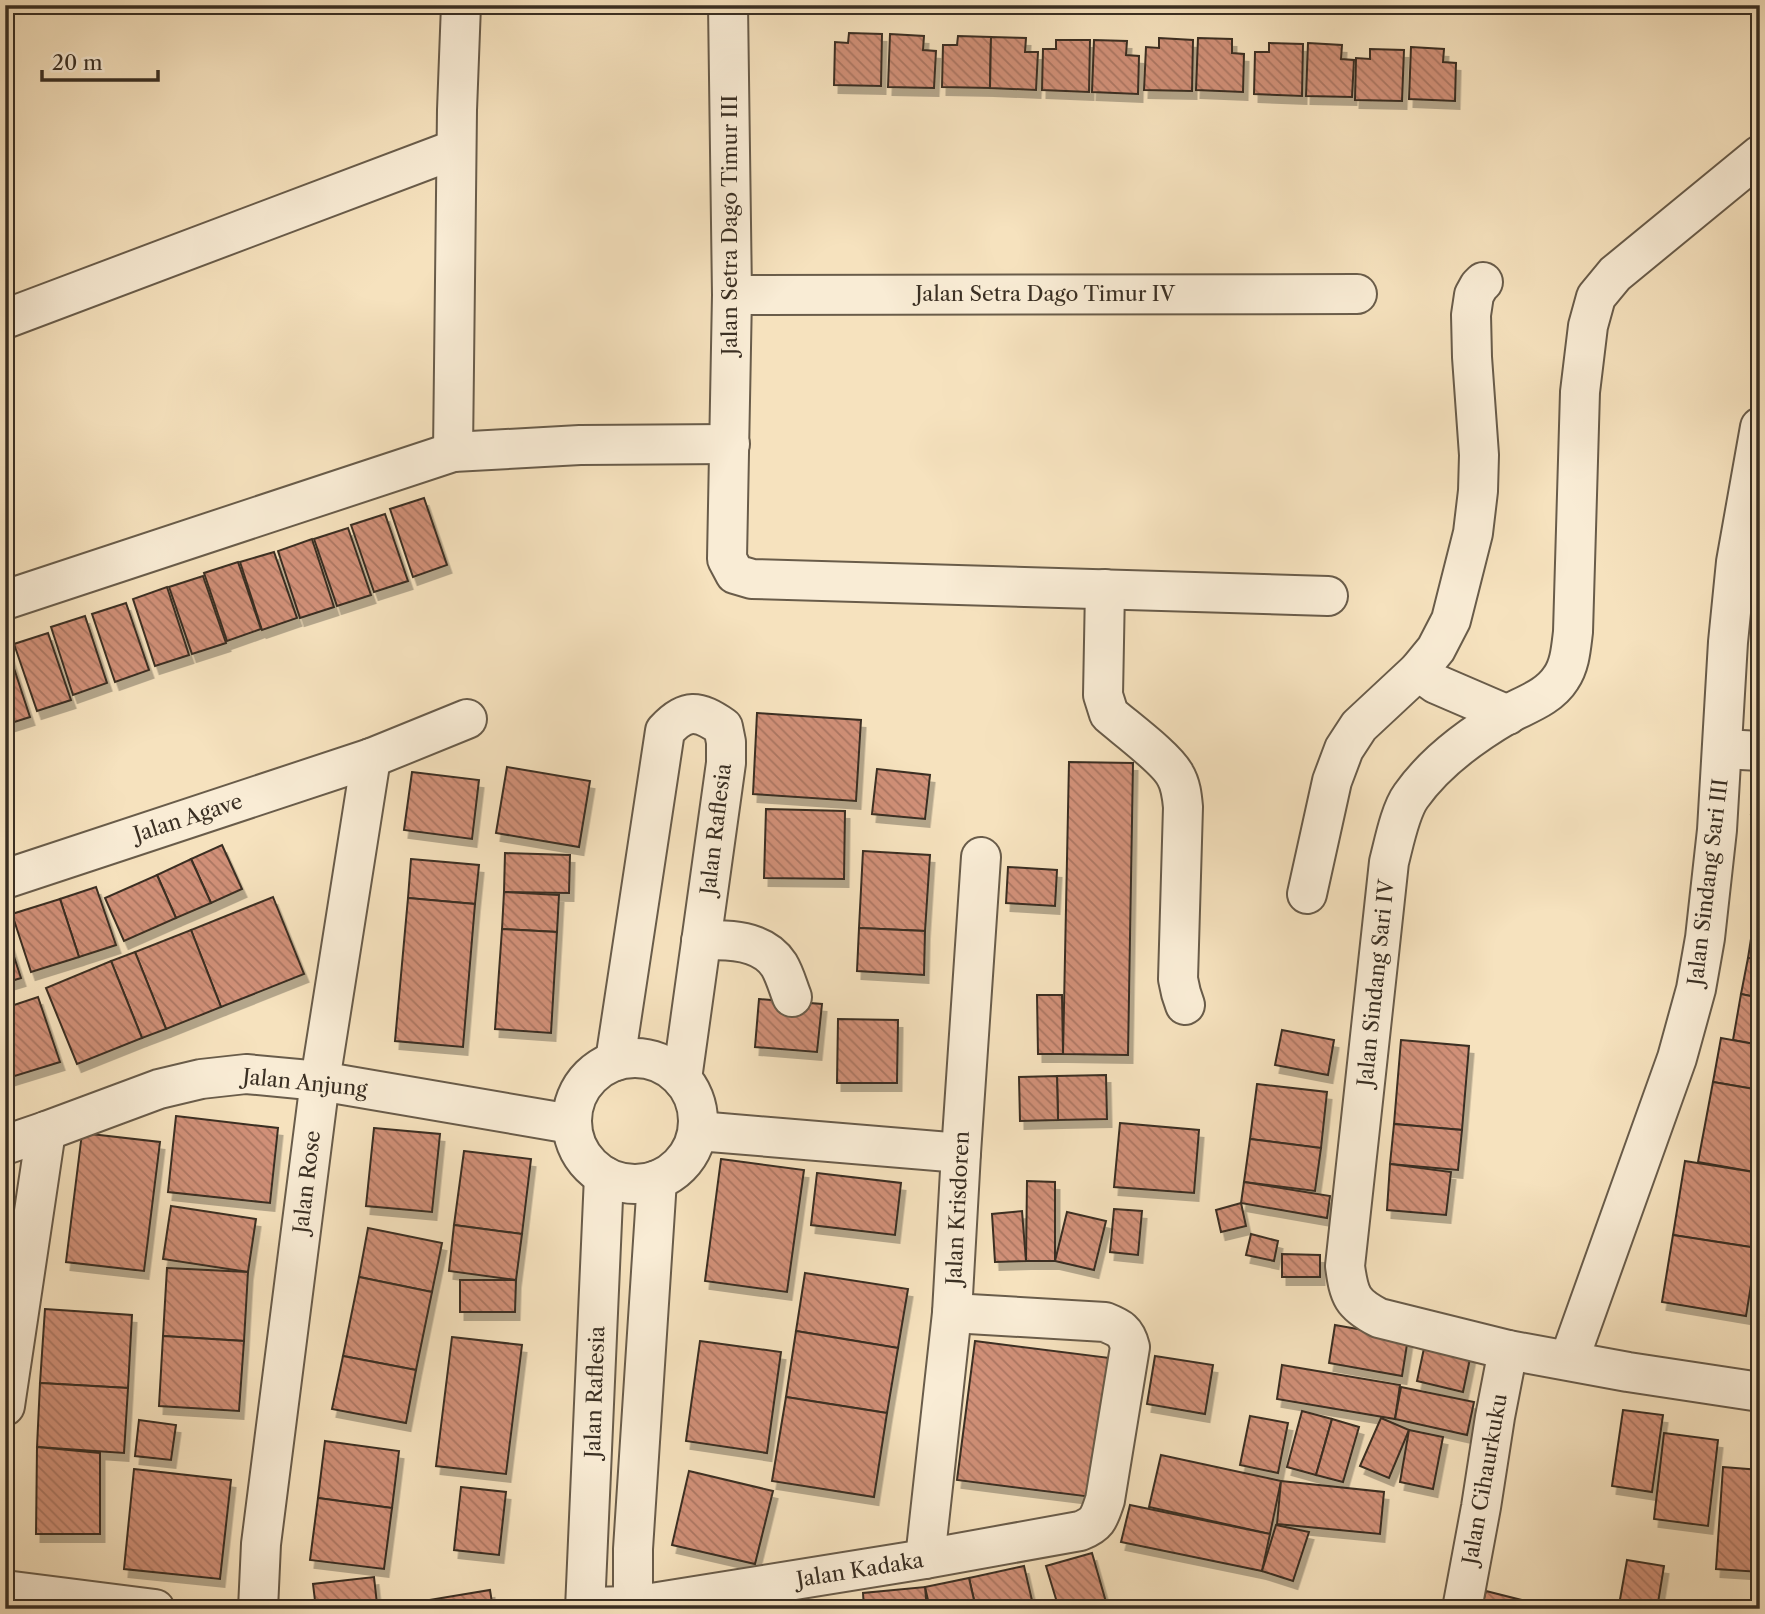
<svg xmlns="http://www.w3.org/2000/svg" width="1765" height="1614" font-family="'Libre Caslon Text',serif">
  <style>
    .building { fill: url(#building-back-hatch); stroke: #3a2f23; stroke-width: 2; filter: url(#shadow) }
    .lines { fill: none; stroke-linecap: round; stroke-linejoin: round }
    .minor-casing { stroke: #695c4a; stroke-width: 42 }
    .minor { stroke: #f9ecd5; stroke-width: 38 }
    .labels { text-anchor: middle; stroke-width: 5; stroke-linejoin: round; paint-order: stroke }
    .street-label { font-size: 21px; fill: #3a2f23; stroke: #f9ecd5 }
  </style>
  <defs>
    <pattern id="building-back-hatch" width="6" height="6" patternUnits="userSpaceOnUse" patternTransform="scale(1.75)"><rect width="6" height="6" fill="#d19078"/><path d="M-1 5l2 2M0 0l6 6M5-1l2 2" fill="none" stroke="#ab7662"/></pattern>
    <filter id="shadow"><feDropShadow dx="4.5" dy="8" stdDeviation="0" flood-color="#0004"/></filter>
  </defs>
  <rect width="100%" height="100%" fill="#f6e2be"/>
  <filter id="stains"><feTurbulence type="fractalNoise" baseFrequency=".00286" numOctaves="4"/><feColorMatrix values="0 0 0 0 .2 0 0 0 0 .09 0 0 0 0 .02 0 0 0 .5 -.17"/></filter>
  <radialGradient id="worn" r=".72"><stop offset=".6" stop-color="#630" stop-opacity="0"/><stop offset="1" stop-color="#630" stop-opacity=".3"/></radialGradient>
  <!-- building -->
  <g class="building">
    <polygon points="849,33 882,34 881,86 834,85 835,42 848,43"/>
    <polygon points="890,34 924,36 923,50 936,51 934,88 888,87"/>
    <polygon points="958,36 991,37 990,88 942,87 943,45 957,45"/>
    <polygon points="991,37 1026,38 1025,52 1038,52 1036,90 990,88"/>
    <polygon points="1159,38 1193,40 1192,91 1144,90 1146,47 1159,48"/>
    <polygon points="1198,38 1232,39 1232,53 1244,54 1243,92 1196,90"/>
    <polygon points="1056,40 1090,40 1089,92 1042,90 1043,49 1056,49"/>
    <polygon points="1094,40 1127,41 1126,55 1139,56 1138,94 1092,92"/>
    <polygon points="1269,43 1303,44 1302,96 1254,94 1255,52 1269,52"/>
    <polygon points="1308,43 1342,45 1341,59 1354,60 1352,97 1306,96"/>
    <polygon points="1411,47 1444,49 1443,62 1456,63 1455,101 1409,99"/>
    <polygon points="1370,49 1404,50 1402,101 1355,100 1356,58 1370,59"/>
    <polygon points="424,498 447,565 413,577 390,509"/>
    <polygon points="385,514 408,581 374,592 351,525"/>
    <polygon points="348,528 371,595 337,606 314,539"/>
    <polygon points="312,539 334,607 300,618 278,551"/>
    <polygon points="274,552 297,618 262,630 240,562"/>
    <polygon points="238,562 261,629 227,641 204,573"/>
    <polygon points="203,576 226,643 192,654 169,587"/>
    <polygon points="167,587 189,655 155,666 133,599"/>
    <polygon points="126,603 149,670 115,682 92,614"/>
    <polygon points="85,616 107,683 73,695 51,627"/>
    <polygon points="48,633 71,700 37,711 14,644"/>
    <polygon points="8,650 30,717 5,725 5,651"/>
    <polygon points="757,713 861,720 856,801 753,794"/>
    <polygon points="1760,761 1760,815 1751,814"/>
    <polygon points="1069,762 1133,763 1128,1055 1063,1054"/>
    <polygon points="507,767 590,781 579,847 496,833"/>
    <polygon points="877,769 930,775 925,819 872,814"/>
    <polygon points="412,772 479,780 472,839 404,830"/>
    <polygon points="766,809 845,811 844,879 764,878"/>
    <polygon points="222,845 242,889 211,903 191,859"/>
    <polygon points="863,851 930,855 925,931 859,928"/>
    <polygon points="505,853 570,855 569,893 504,892"/>
    <polygon points="191,859 211,903 176,918 157,875"/>
    <polygon points="411,859 479,865 475,904 408,898"/>
    <polygon points="1008,867 1057,870 1055,906 1006,903"/>
    <polygon points="157,875 176,918 124,941 105,898"/>
    <polygon points="96,887 116,945 79,957 60,899"/>
    <polygon points="504,892 559,895 557,932 502,929"/>
    <polygon points="273,897 304,974 221,1007 191,930"/>
    <polygon points="408,898 475,904 463,1047 395,1041"/>
    <polygon points="60,899 79,957 31,972 12,914"/>
    <polygon points="1755,913 1760,914 1760,960 1748,958"/>
    <polygon points="859,928 925,931 924,975 857,971"/>
    <polygon points="5,929 21,978 5,983"/>
    <polygon points="502,929 557,932 551,1033 495,1029"/>
    <polygon points="191,930 221,1007 166,1029 135,952"/>
    <polygon points="135,952 166,1029 142,1038 111,961"/>
    <polygon points="1748,958 1760,960 1760,998 1741,994"/>
    <polygon points="111,961 142,1038 77,1064 46,988"/>
    <polygon points="1741,994 1760,998 1760,1045 1733,1040"/>
    <polygon points="1037,995 1062,995 1063,1054 1038,1054"/>
    <polygon points="38,997 60,1062 5,1079 5,1008"/>
    <polygon points="759,999 822,1004 817,1052 755,1047"/>
    <polygon points="838,1019 898,1020 897,1083 837,1083"/>
    <polygon points="1282,1030 1334,1040 1328,1075 1275,1065"/>
    <polygon points="1721,1038 1760,1045 1760,1090 1713,1082"/>
    <polygon points="1401,1040 1469,1046 1462,1130 1394,1124"/>
    <polygon points="1106,1075 1107,1119 1058,1120 1057,1076"/>
    <polygon points="1057,1076 1058,1120 1020,1121 1019,1077"/>
    <polygon points="1713,1082 1760,1090 1760,1173 1698,1162"/>
    <polygon points="1257,1084 1327,1092 1321,1148 1250,1139"/>
    <polygon points="176,1116 278,1128 270,1203 168,1192"/>
    <polygon points="1120,1123 1199,1130 1194,1193 1114,1187"/>
    <polygon points="1394,1124 1462,1130 1458,1170 1390,1164"/>
    <polygon points="374,1128 440,1134 432,1212 366,1206"/>
    <polygon points="82,1133 160,1142 144,1271 66,1262"/>
    <polygon points="1250,1139 1321,1148 1315,1191 1244,1182"/>
    <polygon points="464,1151 531,1159 522,1234 454,1225"/>
    <polygon points="721,1159 804,1170 787,1292 705,1281"/>
    <polygon points="1685,1161 1760,1173 1760,1234 1757,1248 1673,1235"/>
    <polygon points="1390,1164 1451,1172 1446,1215 1387,1210"/>
    <polygon points="817,1173 901,1183 895,1235 811,1225"/>
    <polygon points="1027,1181 1055,1182 1055,1261 1026,1261"/>
    <polygon points="1244,1182 1330,1196 1327,1218 1241,1203"/>
    <polygon points="1241,1203 1246,1226 1221,1232 1216,1210"/>
    <polygon points="171,1206 256,1219 248,1272 163,1259"/>
    <polygon points="1114,1209 1142,1211 1138,1255 1110,1252"/>
    <polygon points="1022,1211 1026,1261 995,1262 992,1214"/>
    <polygon points="1067,1212 1106,1221 1094,1270 1055,1261"/>
    <polygon points="454,1225 522,1234 516,1280 449,1271"/>
    <polygon points="368,1228 442,1243 432,1292 359,1277"/>
    <polygon points="1251,1234 1278,1241 1274,1261 1246,1255"/>
    <polygon points="1673,1235 1757,1248 1746,1316 1662,1302"/>
    <polygon points="1282,1254 1320,1255 1320,1277 1282,1277"/>
    <polygon points="167,1268 248,1272 244,1341 163,1336"/>
    <polygon points="805,1273 908,1289 898,1348 796,1331"/>
    <polygon points="359,1277 432,1292 416,1370 343,1356"/>
    <polygon points="460,1280 516,1280 515,1312 460,1312"/>
    <polygon points="45,1309 132,1315 128,1388 40,1383"/>
    <polygon points="1335,1325 1408,1338 1402,1376 1329,1363"/>
    <polygon points="796,1331 898,1348 887,1413 786,1397"/>
    <polygon points="163,1336 244,1341 239,1411 159,1406"/>
    <polygon points="452,1337 522,1345 506,1474 436,1466"/>
    <polygon points="1426,1339 1472,1349 1463,1392 1417,1381"/>
    <polygon points="700,1341 781,1352 767,1453 686,1441"/>
    <polygon points="975,1341 1118,1359 1100,1498 957,1480"/>
    <polygon points="343,1356 416,1370 406,1423 332,1409"/>
    <polygon points="1155,1356 1213,1365 1205,1414 1147,1404"/>
    <polygon points="1282,1365 1400,1385 1395,1419 1277,1399"/>
    <polygon points="40,1383 128,1388 124,1453 37,1447"/>
    <polygon points="1401,1387 1474,1402 1467,1435 1395,1419"/>
    <polygon points="786,1397 887,1413 874,1497 772,1481"/>
    <polygon points="1623,1410 1663,1415 1652,1492 1612,1486"/>
    <polygon points="1302,1411 1332,1419 1316,1475 1287,1467"/>
    <polygon points="1250,1416 1288,1423 1278,1473 1240,1465"/>
    <polygon points="1381,1418 1409,1430 1389,1478 1360,1466"/>
    <polygon points="1332,1419 1359,1427 1343,1482 1316,1475"/>
    <polygon points="139,1420 176,1425 171,1460 135,1456"/>
    <polygon points="1409,1430 1443,1437 1433,1489 1400,1482"/>
    <polygon points="1664,1433 1718,1440 1708,1526 1654,1519"/>
    <polygon points="325,1441 399,1451 392,1508 318,1498"/>
    <polygon points="37,1447 100,1453 100,1534 36,1534"/>
    <polygon points="1161,1455 1281,1481 1270,1534 1149,1507"/>
    <polygon points="1723,1467 1760,1470 1760,1572 1716,1569"/>
    <polygon points="134,1469 231,1480 220,1579 124,1569"/>
    <polygon points="689,1471 773,1491 755,1564 672,1545"/>
    <polygon points="1281,1481 1384,1492 1380,1534 1277,1524"/>
    <polygon points="461,1487 506,1492 499,1555 454,1550"/>
    <polygon points="318,1498 392,1508 384,1569 310,1560"/>
    <polygon points="1130,1505 1270,1534 1262,1571 1121,1542"/>
    <polygon points="1276,1525 1309,1532 1293,1581 1262,1571"/>
    <polygon points="1092,1553 1108,1609 1059,1609 1046,1566"/>
    <polygon points="1627,1560 1664,1566 1657,1609 1642,1609 1619,1605"/>
    <polygon points="1024,1566 1034,1609 976,1609 969,1578"/>
    <polygon points="374,1577 377,1604 332,1609 316,1609 313,1584"/>
    <polygon points="969,1578 976,1609 930,1609 925,1587"/>
    <polygon points="925,1587 927,1609 864,1609 863,1593"/>
    <polygon points="490,1590 493,1609 412,1609 411,1603"/>
    <polygon points="1486,1591 1557,1609 1481,1609"/>
  </g>
  <g class="lines">
    <!-- minor casing -->
    <g class="minor-casing">
      <g id="minor">
        <polyline points="728,5 732,295 727,559 735,574 752,579 1328,596"/>
        <path d="M1760,155L1615,274L1596,297L1588,326L1580,392L1573,632C1571,648 1570,665 1561,678C1549,697 1527,704 1508,714C1472,735 1435,762 1411,796C1400,811 1394,843 1389,862L1345,1266C1349,1296 1352,1304 1379,1318L1508,1350L1628,1372L1760,1392"/>
        <polyline points="732,295 1357,294"/>
        <polyline points="5,319 456,149"/>
        <polyline points="453,452 457,110 461,5"/>
        <path d="M1105,589L1103,695L1109,714C1125,728 1166,758 1175,775C1181,785 1182,796 1183,807L1178,979L1181,993L1185,1005"/>
        <polyline points="5,600 453,452 580,445 730,444"/>
        <polyline points="1418,671 1436,684 1508,715"/>
        <polyline points="1723,749 1760,751"/>
        <polyline points="5,879 371,758 467,719"/>
        <polyline points="1307,894 1332,781 1344,749 1359,726 1418,671 1436,649 1451,620 1473,533 1478,491 1479,455 1472,357 1471,315 1474,295 1479,286 1483,282"/>
        <path d="M701,941C728,939 763,940 779,965C785,975 788,987 792,997"/>
        <circle cx="635" cy="1121" r="63"/>
        <path d="M615,1061L665,731C686,708 698,710 723,727L726,742V763L682,1079"/>
        <polyline points="698,1131 961,1153"/>
        <polyline points="5,1145 46,1131 159,1089 201,1079 246,1074 320,1081 571,1124"/>
        <polyline points="1569,1360 1677,1058 1696,989 1705,938 1717,830 1728,642 1736,562 1760,427"/>
        <polyline points="5,1406 46,1131"/>
        <polyline points="925,1559 952,1313 961,1153 981,857"/>
        <polyline points="5,1590 155,1609"/>
        <path d="M585,1607L633,1606L925,1559L1080,1531C1098,1524 1099,1518 1105,1500L1130,1347C1126,1331 1120,1328 1105,1322L952,1313"/>
        <polyline points="258,1609 261,1544 320,1081 371,758"/>
        <polyline points="585,1609 604,1176"/>
        <polyline points="633,1609 633,1549 657,1180"/>
        <polyline points="1462,1609 1481,1507 1495,1417 1508,1350"/>
      </g>
    </g>
    <!-- minor -->
    <use href="#minor" class="minor"/>
  </g>
  <g class="labels">
    <!-- street labels -->
    <g class="street-label">
      <text transform="translate(730 225) rotate(-90)" y="7">Jalan Setra Dago Timur III</text>
      <text x="1045" y="301">Jalan Setra Dago Timur IV</text>
      <text transform="translate(188 818) rotate(-18)" y="7">Jalan Agave</text>
      <text transform="translate(716 829) rotate(-83)" y="7">Jalan Raflesia</text>
      <text transform="translate(1708 882) rotate(-83)" y="7">Jalan Sindang Sari III</text>
      <text transform="translate(1376 983) rotate(-84)" y="7">Jalan Sindang Sari IV</text>
      <text transform="translate(305 1083) rotate(6)" y="7">Jalan Anjung</text>
      <text transform="translate(307 1182) rotate(-83)" y="7">Jalan Rose</text>
      <text transform="translate(958 1208) rotate(-87)" y="7">Jalan Krisdoren</text>
      <text transform="translate(595 1392) rotate(-88)" y="7">Jalan Raflesia</text>
      <text transform="translate(1485 1479) rotate(-80)" y="7">Jalan Cihaurkuku</text>
      <text transform="translate(860 1570) rotate(-9)" y="7">Jalan Kadaka</text>
    </g>
  </g>
  <!-- margin -->
  <rect width="1765" height="1614" fill="none" stroke="#f6e2be" stroke-width="28"/>
  <rect x="7" y="7" width="1751" height="1600" fill="none" stroke="#3a2f23" stroke-width="3.5"/>
  <rect x="14" y="14" width="1737" height="1586" fill="none" stroke="#3a2f23" stroke-width="2"/>
  <!-- scale -->
  <path d="M42 70v10h116v-10" fill="none" stroke="#3a2f23" stroke-width="3.5"/>
  <text x="52" y="70" font-size="21" fill="#3a2f23" stroke="#f9ecd5" stroke-width="5" paint-order="stroke">20 m</text>
  <rect width="100%" height="100%" filter="url(#stains)"/>
  <rect width="100%" height="100%" fill="url(#worn)"/>
</svg>
